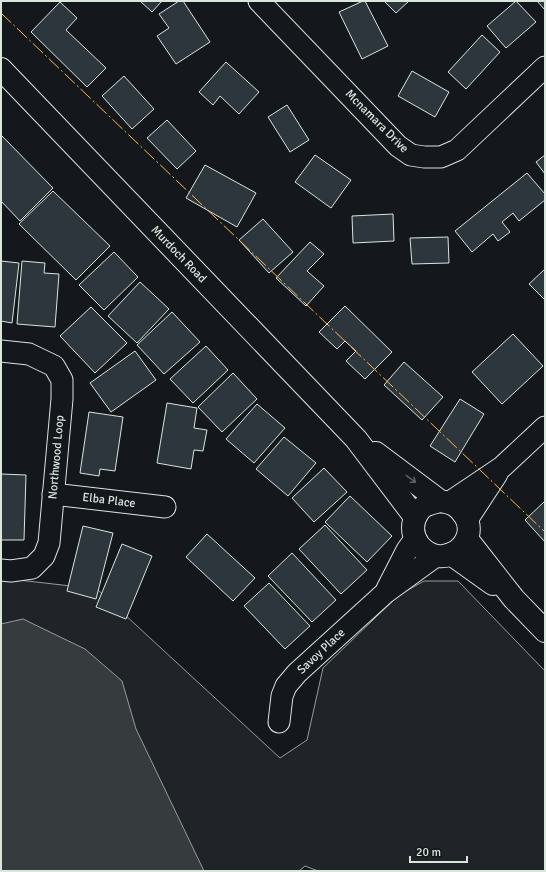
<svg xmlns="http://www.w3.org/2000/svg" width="546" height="872" font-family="Signika,sans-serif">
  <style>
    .green { fill: #202428; stroke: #939e99 }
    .water { fill: #363b3e; stroke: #939e99 }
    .building { fill: #2c363c; stroke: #d8e6dc }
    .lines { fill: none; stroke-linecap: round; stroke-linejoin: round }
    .minor-casing { stroke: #d8e6dc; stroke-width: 23 }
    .major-casing { stroke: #d8e6dc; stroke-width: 24 }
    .minor { stroke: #14181c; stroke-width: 21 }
    .major { stroke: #14181c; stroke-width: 22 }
    .power { stroke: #ffb74d; stroke-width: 1; stroke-dasharray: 14 3 2 3; stroke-linecap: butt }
    .oneway { stroke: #59605f }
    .labels { text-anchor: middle; stroke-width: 3; stroke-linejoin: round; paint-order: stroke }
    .street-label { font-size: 12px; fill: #d8e6dc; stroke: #14181c }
  </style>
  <rect width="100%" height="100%" fill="#14181c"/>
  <!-- green -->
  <polygon class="green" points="1,578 97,589 280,758 307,740 323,668 399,595 424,581 458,581 545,671 545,871 318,871 305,866 299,871 1,871"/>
  <!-- water -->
  <polygon class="water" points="23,619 85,649 122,681 136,729 204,871 1,871 1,624"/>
  <!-- building -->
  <g class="building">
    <polygon points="140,1 162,1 152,12"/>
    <polygon points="179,1 183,1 210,42 176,64 157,36 169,28 159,14"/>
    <polygon points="363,1 365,1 388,46 362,59 339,12"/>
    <polygon points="384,1 409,1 396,13"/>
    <polygon points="516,1 536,22 506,48 487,26"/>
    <polygon points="537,1 545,1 545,10"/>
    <polygon points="60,2 77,18 66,30 106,68 87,87 31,32"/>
    <polygon points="482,35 500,52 466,89 448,72"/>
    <polygon points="226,62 259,92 239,114 220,96 213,105 199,92"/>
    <polygon points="412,71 449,92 435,117 398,96"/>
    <polygon points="124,76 154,109 132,129 102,96"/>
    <polygon points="287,105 309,140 290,152 268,117"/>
    <polygon points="167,120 196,151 177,169 147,138"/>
    <polygon points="1,135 53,188 20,221 1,201"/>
    <polygon points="315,155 351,180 331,208 295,182"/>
    <polygon points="545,155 545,174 536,162"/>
    <polygon points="205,165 256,193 237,227 186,198"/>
    <polygon points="527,173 545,194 545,200 519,221 513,213 502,222 510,232 498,241 493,234 472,252 455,231"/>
    <polygon points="53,191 110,246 76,280 19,224"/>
    <polygon points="393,214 394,241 353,243 352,216"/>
    <polygon points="263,219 293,252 269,273 239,240"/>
    <polygon points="448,237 449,263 412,264 410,238"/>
    <polygon points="310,242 324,254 307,271 324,286 306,306 276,278"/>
    <polygon points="114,252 138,277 104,310 79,285"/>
    <polygon points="1,261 19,263 12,323 1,321"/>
    <polygon points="22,261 45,263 44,273 59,274 55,327 17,324"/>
    <polygon points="545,269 545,300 529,284"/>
    <polygon points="140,282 169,309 137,343 108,316"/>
    <polygon points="345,306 392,352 365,379 346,361 356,351 345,341 337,349 319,332"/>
    <polygon points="91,307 127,343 95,373 60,336"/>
    <polygon points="172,312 200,342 164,374 137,345"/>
    <polygon points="513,334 543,366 502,404 472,372"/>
    <polygon points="206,346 228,370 193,403 170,379"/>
    <polygon points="135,351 156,380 111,412 90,383"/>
    <polygon points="404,362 443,397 422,420 384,385"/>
    <polygon points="233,373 257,399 222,432 198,407"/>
    <polygon points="460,399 484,414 455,462 430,446"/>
    <polygon points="167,403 197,408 194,428 207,430 203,451 194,450 191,469 157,463"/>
    <polygon points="257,404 285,428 254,463 226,439"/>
    <polygon points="89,412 123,417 115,471 100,469 99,476 80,473"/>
    <polygon points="284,437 316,463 288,496 256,469"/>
    <polygon points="324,468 347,492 314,522 292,498"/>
    <polygon points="1,474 26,475 24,540 1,540"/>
    <polygon points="350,496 392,536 367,562 325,522"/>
    <polygon points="545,501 545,542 525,520"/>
    <polygon points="325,525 367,570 341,594 299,549"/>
    <polygon points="83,526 113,533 96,599 67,591"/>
    <polygon points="207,534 255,578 233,601 186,557"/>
    <polygon points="122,544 152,556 126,619 96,607"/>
    <polygon points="292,553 336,600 312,622 268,576"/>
    <polygon points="269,583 310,626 285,649 244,606"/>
  </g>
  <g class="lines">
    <!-- minor casing -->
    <g class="minor-casing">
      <g id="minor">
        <polyline points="259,1 398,146 411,155 424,157 441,157 457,150 545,67"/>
        <polyline points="1,351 29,354 54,366 62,380 62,399 49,543 44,556 32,568 11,571 1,570"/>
        <polyline points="53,494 165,507"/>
        <polyline points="450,502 502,467 545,427"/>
        <polyline points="467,520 497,474"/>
        <polyline points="387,589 407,550 415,539"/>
        <polyline points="279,722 282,696 286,686 297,673 385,593 436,556"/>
      </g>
    </g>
    <!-- major casing -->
    <g class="major-casing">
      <g id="major">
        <polyline points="1,69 356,439 415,517"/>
        <path d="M376,453L440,501C452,503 458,505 465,516C481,543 442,573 419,545C411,534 411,522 419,511C420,510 421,508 423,507C427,504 436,502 440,501"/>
        <polyline points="467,539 514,599 545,631"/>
        <polyline points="451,554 493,584"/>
      </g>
    </g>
    <!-- minor -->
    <use href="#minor" class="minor"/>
    <!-- major -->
    <use href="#major" class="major"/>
    <!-- power -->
    <polyline class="power" points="1,13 545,532"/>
  </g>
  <!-- one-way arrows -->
  <defs><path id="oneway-shaft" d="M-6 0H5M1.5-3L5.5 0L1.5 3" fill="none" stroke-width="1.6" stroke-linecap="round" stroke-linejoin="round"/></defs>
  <use class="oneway" href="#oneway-shaft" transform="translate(411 479) rotate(36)"/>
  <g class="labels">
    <!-- street labels -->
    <g class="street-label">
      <text transform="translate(377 121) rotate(45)" y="4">Mcnamara Drive</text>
      <text transform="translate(179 254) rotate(46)" y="4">Murdoch Road</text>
      <text transform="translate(56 457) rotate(-85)" y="4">Northwood Loop</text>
      <text transform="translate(109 500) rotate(7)" y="4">Elba Place</text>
      <text transform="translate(321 651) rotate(-43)" y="4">Savoy Place</text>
    </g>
  </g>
  <!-- border -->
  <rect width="546" height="872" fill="none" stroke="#d8e6dc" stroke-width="4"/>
  <!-- scale -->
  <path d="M410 856v6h57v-6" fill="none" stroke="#d8e6dc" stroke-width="2"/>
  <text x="416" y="856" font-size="12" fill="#d8e6dc" stroke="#14181c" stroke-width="3" paint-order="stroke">20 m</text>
</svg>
